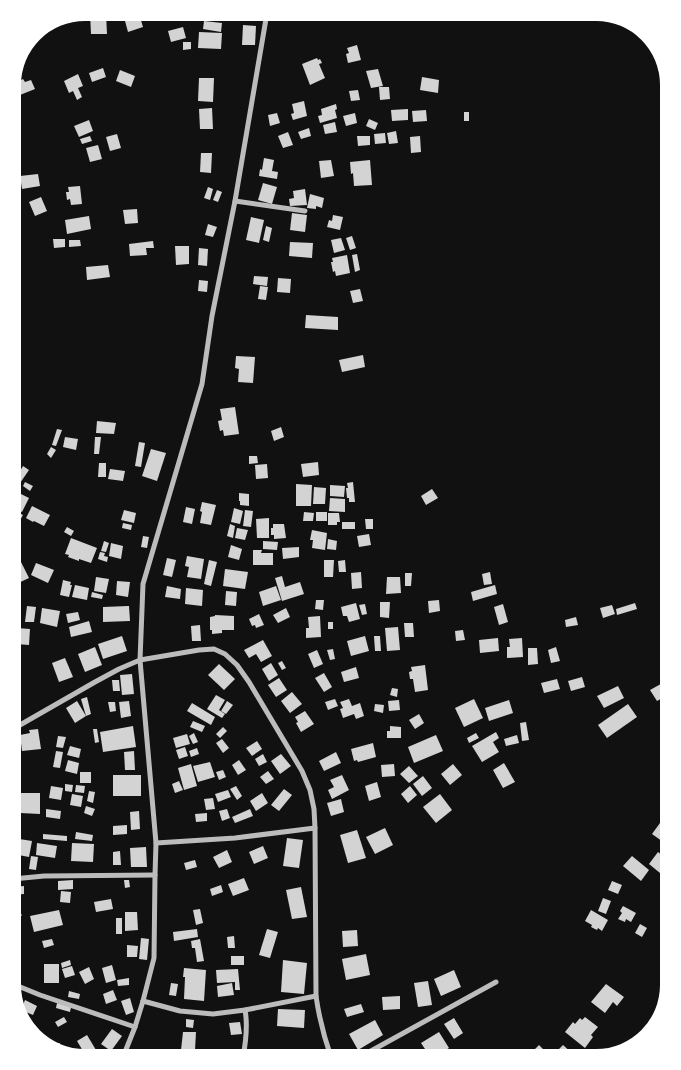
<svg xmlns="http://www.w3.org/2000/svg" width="681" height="1070" font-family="'IBM Plex Serif',serif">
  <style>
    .building { fill: #d3d3d3 }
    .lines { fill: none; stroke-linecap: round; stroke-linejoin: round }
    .minor { stroke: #bcbcbc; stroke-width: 5 }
  </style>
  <rect width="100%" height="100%" fill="#111"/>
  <!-- building -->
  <g class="building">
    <polygon points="90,13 106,13 107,34 91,34"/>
    <polygon points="140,17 143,27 128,32 125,21"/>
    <polygon points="204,21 222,23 221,32 203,29"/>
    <polygon points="243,25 256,26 255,45 242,45"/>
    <polygon points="183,27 186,38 171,42 168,31"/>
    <polygon points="199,32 222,33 221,49 198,48"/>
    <polygon points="183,42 191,42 191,49 183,50"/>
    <polygon points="357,45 361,60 348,63 346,54 349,53 347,48"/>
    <polygon points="317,58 318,60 320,59 322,63 319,64 325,78 310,85 302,64"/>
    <polygon points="103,68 106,77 92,82 89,73"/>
    <polygon points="378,69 383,86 371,88 366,71"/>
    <polygon points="120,70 135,76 131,87 116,81"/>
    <polygon points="78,74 83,86 78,88 82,97 77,100 73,91 69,93 64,81"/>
    <polygon points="422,77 439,80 438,93 420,90"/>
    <polygon points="199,78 214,78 213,102 198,101"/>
    <polygon points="23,79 25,82 31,80 35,89 20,95 15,83"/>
    <polygon points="379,87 389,87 390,99 380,100"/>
    <polygon points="358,90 360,100 351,101 349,91"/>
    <polygon points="304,101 307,116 293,120 291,114 294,113 292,104"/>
    <polygon points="336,104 337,109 335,110 337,118 320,123 318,116 322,115 321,109"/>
    <polygon points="212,108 213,129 200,129 199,109"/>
    <polygon points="408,109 408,120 392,121 391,110"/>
    <polygon points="426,110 427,121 413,122 412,111"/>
    <rect x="464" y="112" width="5" height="9"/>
    <polygon points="277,113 280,123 270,126 268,115"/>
    <polygon points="355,113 357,123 346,126 343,116"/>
    <polygon points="369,119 378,123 375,130 366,126"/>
    <polygon points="89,120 93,131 79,137 74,126"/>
    <polygon points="335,122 337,132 325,134 323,125"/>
    <polygon points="309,128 311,136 301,139 298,132"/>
    <polygon points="396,131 398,143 389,144 387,133"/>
    <polygon points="288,132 293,145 283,148 278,136"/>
    <polygon points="385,133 386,143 375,144 374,134"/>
    <polygon points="117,134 121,148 110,151 106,137"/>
    <polygon points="90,136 92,141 82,144 80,139"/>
    <polygon points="357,136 370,136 370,145 358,146"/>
    <polygon points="420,136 421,152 411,153 410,137"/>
    <polygon points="98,145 102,159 90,162 86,148"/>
    <polygon points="201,153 212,153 211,173 200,172"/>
    <polygon points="264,158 274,160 272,171 278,172 277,179 259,176 260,169 262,170"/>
    <polygon points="331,160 334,176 321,178 319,161"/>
    <polygon points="370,160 372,185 354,186 353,173 351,174 350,162"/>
    <polygon points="38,174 40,186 22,189 20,176"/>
    <polygon points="263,183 277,187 272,204 258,200"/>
    <polygon points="80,186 82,204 71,205 70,199 67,200 66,192 69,192 68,187"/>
    <polygon points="208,187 213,189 210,200 204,198"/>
    <polygon points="305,189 307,205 290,206 289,199 294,198 293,191"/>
    <polygon points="217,190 222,192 218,202 213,200"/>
    <polygon points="310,194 324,198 322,208 316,206 316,209 307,208"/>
    <polygon points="41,197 47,211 35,216 29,202"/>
    <polygon points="137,209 138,223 125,224 123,210"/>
    <polygon points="292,213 307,215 305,232 290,230"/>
    <polygon points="333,215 343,217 340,230 327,227 329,220 332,221"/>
    <polygon points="89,216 91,229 67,234 65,220"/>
    <polygon points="251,217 264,220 259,243 246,240"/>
    <polygon points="208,224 217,227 213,237 205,235"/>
    <polygon points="266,226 272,228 269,242 263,240"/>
    <polygon points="352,236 356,248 350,250 346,238"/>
    <polygon points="341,238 345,250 334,253 331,240"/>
    <polygon points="53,239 65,239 65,247 54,248"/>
    <polygon points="69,240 80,240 81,246 69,247"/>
    <polygon points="153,241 154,248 146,248 147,255 130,256 129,244"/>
    <polygon points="290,242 313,243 312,258 289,256"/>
    <polygon points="175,246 189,246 189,264 176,265"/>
    <polygon points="199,248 208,249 207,266 198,265"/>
    <polygon points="357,254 360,270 355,272 352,255"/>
    <polygon points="347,255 350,273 336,276 335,271 333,272 331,262 333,262 332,258"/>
    <polygon points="108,265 110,277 87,280 86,267"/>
    <polygon points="254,276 268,277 267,286 253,284"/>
    <polygon points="278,278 291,279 290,293 277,292"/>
    <polygon points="199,280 208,281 207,292 198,291"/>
    <polygon points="260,286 268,287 266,300 258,299"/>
    <polygon points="360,289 363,301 353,303 350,291"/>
    <polygon points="306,315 338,317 338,330 305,328"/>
    <polygon points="363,355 365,367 342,372 339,360"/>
    <polygon points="236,356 255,357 253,383 238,382 239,369 235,368"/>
    <polygon points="235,407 239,434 224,436 223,430 220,431 218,421 222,420 220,409"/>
    <polygon points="97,421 116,423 114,434 96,433"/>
    <polygon points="281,427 284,437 274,441 271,431"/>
    <polygon points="57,429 62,430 56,446 52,445"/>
    <polygon points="65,437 78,439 76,450 63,447"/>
    <polygon points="95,437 101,437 99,454 94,454"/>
    <polygon points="139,442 145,443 141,467 135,466"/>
    <polygon points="51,447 56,450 51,458 47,454"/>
    <polygon points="151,449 166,453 157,481 142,476"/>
    <polygon points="249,456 257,456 258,463 249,464"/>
    <polygon points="318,462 319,475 303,477 301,464"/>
    <polygon points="99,463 106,463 106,477 98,477"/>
    <polygon points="267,464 268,478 256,479 255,465"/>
    <polygon points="23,466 29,470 16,489 13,486 13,483"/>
    <polygon points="110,469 125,471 123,481 108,479"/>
    <polygon points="25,482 33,486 30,491 23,486"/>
    <polygon points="353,482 355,502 349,502 349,498 347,498 346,488 348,488 347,483"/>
    <polygon points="296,484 312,485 311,506 296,506"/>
    <polygon points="330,485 345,486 344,497 330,496"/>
    <polygon points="314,487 326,488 325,504 313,504"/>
    <polygon points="432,489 438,498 426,505 421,496"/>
    <polygon points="13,490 29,498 22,512 13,507"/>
    <polygon points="239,493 249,494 249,506 240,505 240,501 239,501"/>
    <polygon points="330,498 345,499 345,512 329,511"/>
    <polygon points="202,502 216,505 211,525 200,523 202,512 200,511"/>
    <polygon points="32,506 50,515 44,526 34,521 33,522 26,518"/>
    <polygon points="186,507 195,509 192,524 183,522"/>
    <polygon points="234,508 243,511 240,524 231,522"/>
    <polygon points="14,510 23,515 19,522 13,518 13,513"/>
    <polygon points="124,510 136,513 134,523 121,520"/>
    <polygon points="245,510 253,511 251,527 243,526"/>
    <polygon points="304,512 314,513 313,521 303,521"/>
    <rect x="316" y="512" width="11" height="9"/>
    <polygon points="328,513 339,513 340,522 337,522 337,525 328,525"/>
    <polygon points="269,518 269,538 257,538 256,519"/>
    <polygon points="365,519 373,519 373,529 366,529"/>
    <rect x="342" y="522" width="13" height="7"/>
    <polygon points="123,523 132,525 131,530 122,528"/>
    <polygon points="230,524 235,526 233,538 227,536"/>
    <polygon points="273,524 284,524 286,538 274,539 274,535 271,535 271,528 273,528"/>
    <polygon points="67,527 74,531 71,536 64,532"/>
    <polygon points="237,528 248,530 245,540 235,538"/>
    <polygon points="312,530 327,533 325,550 312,548 313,540 310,540"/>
    <polygon points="369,534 371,545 359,547 357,536"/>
    <polygon points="143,536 149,537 147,548 141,547"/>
    <polygon points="71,538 97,548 91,563 79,559 79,561 68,557 69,555 65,554"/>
    <polygon points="328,539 337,541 336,550 327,549"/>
    <polygon points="104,541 109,543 106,552 101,551"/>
    <polygon points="263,541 278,542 277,550 263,549"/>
    <polygon points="111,543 123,546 121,559 109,556"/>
    <polygon points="231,545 242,549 239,560 228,557"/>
    <polygon points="299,547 299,557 283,559 282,548"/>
    <polygon points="253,550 262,550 261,553 273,553 273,565 253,565"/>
    <polygon points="100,552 105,553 104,556 108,557 107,562 98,559"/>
    <polygon points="187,556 204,559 201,579 187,577 189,567 185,566"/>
    <polygon points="167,558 176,560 172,577 163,575"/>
    <polygon points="209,560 217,562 211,586 204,584"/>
    <polygon points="324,560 334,560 333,577 324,577"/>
    <polygon points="345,560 346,572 339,572 338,561"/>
    <polygon points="21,562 29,578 14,585 13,582 13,566"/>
    <polygon points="36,563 54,570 48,583 31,575"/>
    <polygon points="225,569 248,572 245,589 223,586"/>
    <polygon points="361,572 362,588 352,589 351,573"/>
    <polygon points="490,572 492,584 484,585 482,574"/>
    <polygon points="405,573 412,573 411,586 405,586"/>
    <polygon points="282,576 285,587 300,582 304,594 282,601 275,578"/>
    <polygon points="96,577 109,579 106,593 94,591"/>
    <polygon points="387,577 400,577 401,593 386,594"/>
    <polygon points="63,580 71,582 70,585 72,585 69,597 60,595"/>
    <polygon points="117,581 130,582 128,597 116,595"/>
    <polygon points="75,585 89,588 87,600 72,597"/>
    <polygon points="495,585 497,594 473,601 471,592"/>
    <polygon points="167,586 181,589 180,599 165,597"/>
    <polygon points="276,586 281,600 263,606 259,592"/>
    <polygon points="186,588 203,590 202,606 185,604"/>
    <polygon points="226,591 237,592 236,606 225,605"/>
    <polygon points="92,592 103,595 102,599 91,597"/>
    <polygon points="316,600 324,600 323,610 315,609"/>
    <polygon points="439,600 440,611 429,613 428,601"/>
    <polygon points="380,602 390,602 389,618 380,617"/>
    <polygon points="356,603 360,619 349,622 347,616 343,616 341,607"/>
    <polygon points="635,603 637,609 617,615 616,609"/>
    <polygon points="365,604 367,614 362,615 359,605"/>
    <polygon points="503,604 508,622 499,625 494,607"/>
    <polygon points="612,605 615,614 603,618 600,608"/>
    <polygon points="27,606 36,607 34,622 25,622"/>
    <polygon points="128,606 129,606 130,621 103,622 103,607"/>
    <polygon points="42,608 60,611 57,627 40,623"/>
    <polygon points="286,608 290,617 278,623 273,615"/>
    <polygon points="78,612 80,620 68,623 66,614"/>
    <polygon points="259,614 264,625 256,628 255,625 252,626 249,619"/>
    <polygon points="215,615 234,616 234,630 222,630 222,633 212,634 212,630 210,630 210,617 215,616"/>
    <polygon points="320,616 321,637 306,638 306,628 309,628 308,617"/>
    <polygon points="576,617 578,625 566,627 565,620"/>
    <polygon points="89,621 92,632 71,637 69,627"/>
    <rect x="328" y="622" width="5" height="7"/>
    <polygon points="404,623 413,623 414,637 405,637"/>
    <polygon points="200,625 201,641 192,641 191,626"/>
    <polygon points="398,627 400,650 387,651 385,628"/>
    <polygon points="16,628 30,629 29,645 16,644"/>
    <polygon points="463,630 465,640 456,641 455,631"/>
    <polygon points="122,636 127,651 103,659 98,644"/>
    <polygon points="365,636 369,651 351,656 347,641"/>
    <polygon points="374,636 380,636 381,651 375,651"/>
    <polygon points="498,638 499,651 480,653 479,640"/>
    <polygon points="522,638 523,657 507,658 507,647 510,647 509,639"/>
    <polygon points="263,640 272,656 261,662 256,654 249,658 244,650"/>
    <polygon points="95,647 102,665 85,672 78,654"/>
    <polygon points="556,647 560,661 551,663 548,650"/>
    <polygon points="528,648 537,648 538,664 528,665"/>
    <polygon points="333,649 335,659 330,660 327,650"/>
    <polygon points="317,650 323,664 314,668 308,654"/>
    <polygon points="65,658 73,677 59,682 52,663"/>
    <polygon points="282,661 286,668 282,670 278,663"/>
    <polygon points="271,663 278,675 269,681 262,669"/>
    <rect x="13" y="664" width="8" height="28"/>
    <polygon points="219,664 235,679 224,690 208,675"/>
    <polygon points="425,665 428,690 415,692 413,679 410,679 409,672 412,671 411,667"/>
    <polygon points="356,667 359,678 344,682 341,672"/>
    <polygon points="324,673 332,687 324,692 315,678"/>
    <polygon points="132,674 134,694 122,695 120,675"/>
    <polygon points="582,677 585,687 571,691 568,681"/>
    <polygon points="279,678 287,690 276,697 268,685"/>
    <polygon points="557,679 560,689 544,693 541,683"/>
    <polygon points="112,680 119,680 120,691 113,691"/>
    <polygon points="668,680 668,695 657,701 650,690"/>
    <polygon points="618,686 624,698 604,708 597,696"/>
    <polygon points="392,688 398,689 397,697 390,695"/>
    <polygon points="292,692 302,704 290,713 281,701"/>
    <polygon points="216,695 225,700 219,710 225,714 222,718 207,709"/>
    <polygon points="87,697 91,714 86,716 81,699"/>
    <polygon points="335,699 338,706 328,710 325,702"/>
    <polygon points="349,699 352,706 360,703 364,716 356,719 354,714 343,718 340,709 343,708 340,702"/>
    <polygon points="474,699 483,718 464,727 455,708"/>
    <polygon points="399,700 400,710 389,711 388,701"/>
    <polygon points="509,700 513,713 489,721 485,708"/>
    <polygon points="77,701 86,716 75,723 66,708"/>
    <polygon points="129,701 131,716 121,718 119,702"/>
    <polygon points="227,701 233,705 226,714 221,711"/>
    <polygon points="108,702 115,702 116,711 110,712"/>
    <polygon points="192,703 215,717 211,725 187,711"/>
    <polygon points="375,704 384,705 383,713 374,711"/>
    <polygon points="628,704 637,717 607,738 598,725"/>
    <polygon points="305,711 314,724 301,732 296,723 298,722 295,717"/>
    <polygon points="419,714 424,723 415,729 409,720"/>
    <polygon points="193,721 205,726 202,732 190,727"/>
    <polygon points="526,722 529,740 522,741 520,723"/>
    <polygon points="133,726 136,747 103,752 100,732"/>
    <polygon points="390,726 401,727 401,738 387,738 387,731 390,731"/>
    <polygon points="223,727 227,731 220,738 216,734"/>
    <polygon points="38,729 41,749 22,751 20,735 30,733 29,730"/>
    <polygon points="93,729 97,729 99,742 95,743"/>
    <polygon points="496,732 499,738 493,742 499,752 482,762 472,746"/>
    <polygon points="194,733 198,742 193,744 189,736"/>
    <polygon points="476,733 479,738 469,743 467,738"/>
    <polygon points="187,734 190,744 176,748 173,738"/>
    <polygon points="436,735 443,751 414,763 408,747"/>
    <polygon points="517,735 519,743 506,746 504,739"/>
    <polygon points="58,736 66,737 63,748 56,747"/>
    <rect x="15" y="739" width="4" height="12"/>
    <polygon points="222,739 229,748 223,753 216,743"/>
    <polygon points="257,741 262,749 252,756 246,748"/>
    <polygon points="373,743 376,757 358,762 357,760 354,761 351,749"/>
    <polygon points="70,746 81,749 79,758 67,755"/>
    <polygon points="185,747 188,756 179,759 176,750"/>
    <polygon points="197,748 199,754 191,757 189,751"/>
    <polygon points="56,751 63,752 60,768 53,767"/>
    <polygon points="134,751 135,770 125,770 124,752"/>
    <polygon points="336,752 341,763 324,771 319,761"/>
    <polygon points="263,754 267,762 259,766 255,759"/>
    <polygon points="281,754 291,766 280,774 271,761"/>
    <polygon points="68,760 79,763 77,774 65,771"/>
    <polygon points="239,760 246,770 238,775 232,765"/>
    <polygon points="210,762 215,777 198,782 193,766"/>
    <polygon points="504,763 515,782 503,788 493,770"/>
    <polygon points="191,764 197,786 184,790 178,768"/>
    <polygon points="394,764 395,776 382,777 381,765"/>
    <polygon points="453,764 462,775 450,785 441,774"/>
    <polygon points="409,766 418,776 409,783 400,774"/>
    <polygon points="223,770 226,777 219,780 216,772"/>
    <polygon points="268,771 274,779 266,784 260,777"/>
    <rect x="80" y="772" width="11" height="11"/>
    <rect x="113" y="775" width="28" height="21"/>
    <polygon points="342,775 349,790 332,799 328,790 334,787 330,780"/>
    <polygon points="423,776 432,788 422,796 413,784"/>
    <polygon points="179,781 183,790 175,793 172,784"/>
    <polygon points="377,782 381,797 369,801 365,786"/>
    <polygon points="65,784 73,785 72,792 65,791"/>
    <polygon points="76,785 85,786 84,793 75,792"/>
    <polygon points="51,786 63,788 61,800 49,798"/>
    <polygon points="236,786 242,796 237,800 230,789"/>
    <polygon points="410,786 417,795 408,803 401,794"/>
    <polygon points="284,789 292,795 279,811 271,805"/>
    <polygon points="228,790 231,797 218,802 215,794"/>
    <polygon points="89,791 95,792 93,803 87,801"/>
    <polygon points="20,793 40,793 40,814 20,813"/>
    <polygon points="262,793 268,803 256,811 250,801"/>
    <polygon points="72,794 83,796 81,807 70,805"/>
    <polygon points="440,794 452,810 436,823 423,807"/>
    <polygon points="213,798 215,809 206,810 204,799"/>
    <polygon points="341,799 344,812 331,816 327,803"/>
    <polygon points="86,806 95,809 92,816 84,813"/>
    <polygon points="46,809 61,811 60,819 46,817"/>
    <polygon points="227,809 230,818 222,821 219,811"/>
    <polygon points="250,809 253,816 235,823 232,817"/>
    <polygon points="139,811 140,829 131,830 130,812"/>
    <polygon points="668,812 668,841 666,844 652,834"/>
    <polygon points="207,813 207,821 196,822 195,814"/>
    <polygon points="127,825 127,834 113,835 113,826"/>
    <polygon points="385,828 393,845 375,854 366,837"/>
    <polygon points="357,830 366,858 348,863 340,835"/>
    <polygon points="76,832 93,835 92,841 75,839"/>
    <polygon points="43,834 67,836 67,841 43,839"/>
    <polygon points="13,838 32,841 29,857 13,854"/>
    <polygon points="287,838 303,840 299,868 283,866"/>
    <polygon points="37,843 57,846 55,858 36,855"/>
    <polygon points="72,843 94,844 93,862 71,861"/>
    <polygon points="263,846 268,858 254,864 249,852"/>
    <polygon points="146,847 147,867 131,867 130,848"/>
    <polygon points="227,850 232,862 219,868 213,857"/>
    <polygon points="120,851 121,865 113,865 113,852"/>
    <polygon points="658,852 668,860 668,862 660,873 649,864"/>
    <polygon points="31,856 38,857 36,870 29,869"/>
    <polygon points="632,856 649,870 641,881 623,866"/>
    <polygon points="195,860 197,867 186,870 184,863"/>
    <polygon points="244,878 249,890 233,896 228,884"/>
    <polygon points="73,880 73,889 58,890 58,881"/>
    <polygon points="124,880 129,880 130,887 125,888"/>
    <polygon points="612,881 622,885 618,894 608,890"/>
    <polygon points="221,885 223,892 212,896 210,889"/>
    <polygon points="24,886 24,894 13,895 13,887"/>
    <polygon points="301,887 307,917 292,919 286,890"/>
    <polygon points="61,891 71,892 70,903 60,902"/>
    <polygon points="603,898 611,901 606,914 598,911"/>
    <polygon points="111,899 113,909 96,912 94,902"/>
    <polygon points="623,906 636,913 631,922 626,919 625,922 618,919 622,913 620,911"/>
    <polygon points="16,909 22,915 13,924 13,912"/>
    <polygon points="200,909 203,923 196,925 193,910"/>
    <polygon points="59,910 63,925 34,932 30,916"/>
    <polygon points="591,910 608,920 602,931 598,928 597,930 591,927 592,925 585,921"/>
    <polygon points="125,912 137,912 138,930 125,931"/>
    <rect x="116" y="918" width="6" height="16"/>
    <polygon points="640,924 647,928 642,937 635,933"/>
    <polygon points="197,929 198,937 174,941 173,932"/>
    <polygon points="267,929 278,932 270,958 259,955"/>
    <polygon points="357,930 358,946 343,947 342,931"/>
    <polygon points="234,936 235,948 228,948 227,937"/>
    <polygon points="141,938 149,939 147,960 139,959"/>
    <polygon points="52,939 54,945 44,948 42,941"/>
    <polygon points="200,939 204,961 197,962 195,948 192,948 191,941"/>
    <polygon points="127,945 138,946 137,957 127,957"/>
    <polygon points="366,954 370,975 346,980 342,959"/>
    <rect x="231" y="956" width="13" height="9"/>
    <polygon points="70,960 71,965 62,968 61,963"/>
    <polygon points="283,960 307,963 304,994 281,992"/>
    <rect x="44" y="964" width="15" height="19"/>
    <polygon points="112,965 116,980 106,983 102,968"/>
    <polygon points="72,966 75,975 65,978 62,969"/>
    <polygon points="89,967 94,979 85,984 79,972"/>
    <polygon points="184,968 206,970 204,1001 184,999 185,977 183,977"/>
    <polygon points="238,969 240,990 235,990 235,982 217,983 216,970"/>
    <polygon points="454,970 461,987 441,996 434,979"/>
    <polygon points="129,978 129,985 118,986 117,980"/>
    <polygon points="428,981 432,1005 418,1007 414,983"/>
    <polygon points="171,983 178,984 176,996 169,995"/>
    <polygon points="232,983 234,995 218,997 217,986"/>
    <polygon points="606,984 624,997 617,1006 613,1002 605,1013 591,1002"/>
    <polygon points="113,990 117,1000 106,1004 103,994"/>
    <polygon points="69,991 80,994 79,999 68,997"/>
    <polygon points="400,996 400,1009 383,1010 382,997"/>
    <polygon points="130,998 134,1012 126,1015 121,1001"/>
    <polygon points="25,1000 37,1006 33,1015 21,1010"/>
    <polygon points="57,1003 71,1007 70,1012 56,1008"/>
    <polygon points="361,1004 364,1012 347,1017 344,1009"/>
    <polygon points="278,1009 305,1010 304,1028 277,1026"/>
    <polygon points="64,1017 67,1022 58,1027 55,1022"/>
    <polygon points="585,1017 598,1027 591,1035 593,1037 585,1048 565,1032 573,1022 575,1024 580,1018 582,1020"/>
    <polygon points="454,1018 463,1033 454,1039 444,1024"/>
    <polygon points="186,1019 194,1020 193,1028 186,1027"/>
    <polygon points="375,1020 383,1035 358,1050 349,1034"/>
    <polygon points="240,1022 242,1034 231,1035 229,1023"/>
    <polygon points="112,1029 122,1036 111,1051 101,1044"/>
    <polygon points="183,1032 196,1032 195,1050 181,1050"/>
    <polygon points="439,1032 449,1048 444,1051 448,1057 421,1057 420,1056 427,1052 421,1043"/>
    <polygon points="87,1035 96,1050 86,1056 77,1041"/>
    <polygon points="60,1043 61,1051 46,1046"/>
    <polygon points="539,1045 546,1052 549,1049 554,1054 563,1045 574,1055 572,1057 541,1057 534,1050"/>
    <polygon points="174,1053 187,1055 187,1057 173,1057"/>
  </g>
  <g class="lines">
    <!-- minor -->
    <g class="minor">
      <polyline points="235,201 305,211"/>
      <polyline points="13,729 95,682 119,669 140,660 199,650 214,649 225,654 237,665 249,682 302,771 310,790 314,809 315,828"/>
      <path d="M156,843L235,838L315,828L316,996C319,1017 324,1037 331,1057"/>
      <polyline points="13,879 44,876 155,875"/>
      <polyline points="13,984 40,995 135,1027"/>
      <polyline points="143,1001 180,1011 213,1014 245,1010 316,996"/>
      <polyline points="123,1057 135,1027 143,1001 154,958 155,875 156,843 140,660 143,584 202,384 212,316 235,201 267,13"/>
      <path d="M243,1057C246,1041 248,1026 245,1010"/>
      <polyline points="360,1057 496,982"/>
    </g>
  </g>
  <!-- crop -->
  <path d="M0 0H681V1070H0ZM85 21H596A64 64 0 0 1 660 85V985A64 64 0 0 1 596 1049H85A64 64 0 0 1 21 985V85A64 64 0 0 1 85 21Z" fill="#fff" fill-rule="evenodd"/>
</svg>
